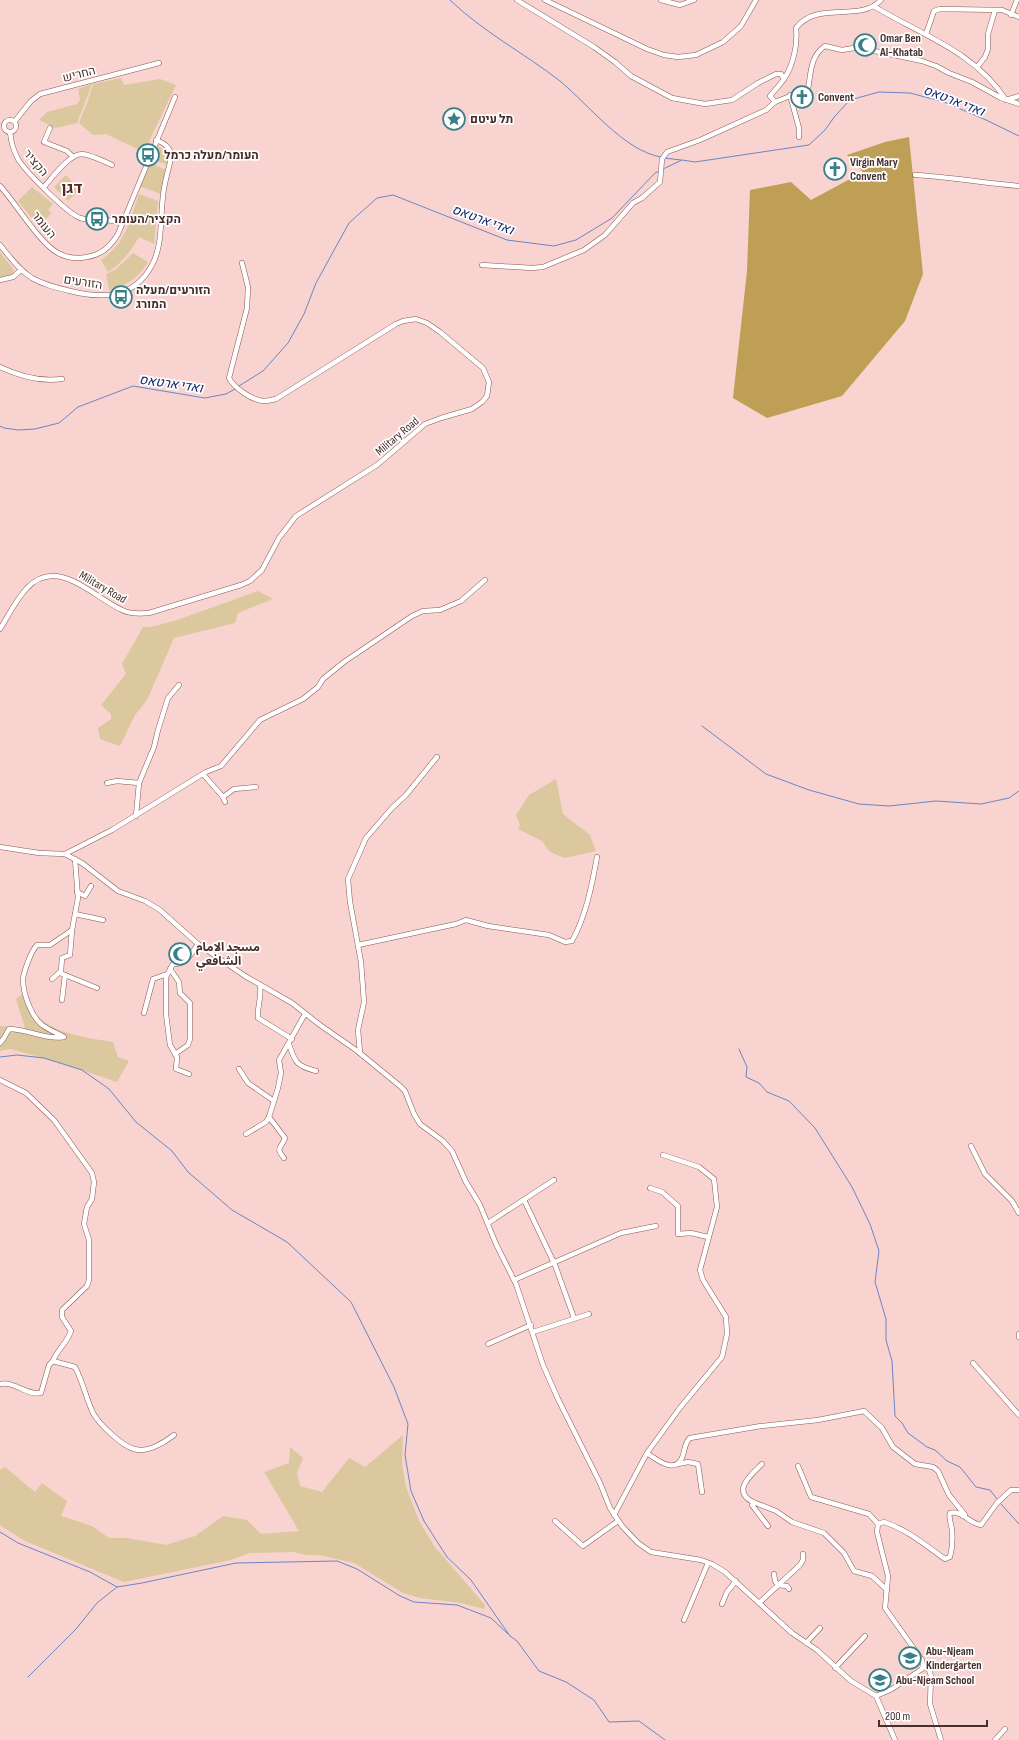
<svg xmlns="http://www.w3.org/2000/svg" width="1019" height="1740" font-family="'Sofia Sans Condensed','Noto Sans Arabic',Heebo,sans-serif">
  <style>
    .green { fill: #dcc89e }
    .forest { fill: #bf9e56 }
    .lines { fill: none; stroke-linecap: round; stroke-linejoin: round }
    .stream { stroke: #6b86c4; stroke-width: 1 }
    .minor-casing { stroke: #8c5752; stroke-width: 5.5 }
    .minor { stroke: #fff; stroke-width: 4.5 }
    .labels { text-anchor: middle; stroke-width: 3.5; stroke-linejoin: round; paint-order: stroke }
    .poi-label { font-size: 12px; font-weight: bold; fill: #462e2c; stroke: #fefefe; text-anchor: start }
    .street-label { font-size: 12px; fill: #462e2c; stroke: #fefefe }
    .water-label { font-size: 13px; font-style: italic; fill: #102870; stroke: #fefefe }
    .district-label { font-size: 16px; font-weight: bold; fill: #572724; stroke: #fefefe }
  </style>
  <rect width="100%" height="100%" fill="#f9d3cf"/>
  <!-- green -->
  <g class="green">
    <polygon points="121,78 124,85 160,79 176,85 144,152 106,134 93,135 79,123 87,103 93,84"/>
    <polygon points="92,84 77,123 56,128 39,120 47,112 77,104 80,100 78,89"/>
    <polygon points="158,146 168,154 167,165 152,159"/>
    <polygon points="149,162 166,170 161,194 139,186"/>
    <polygon points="66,175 80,189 68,201 54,187"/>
    <polygon points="32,187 53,204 48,210 52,213 47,218 36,223 18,201"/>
    <path d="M139,194L158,201L154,244L139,237C129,253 124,261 108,272L101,260C127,242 129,222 139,194Z"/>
    <polygon points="0,252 14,270 13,274 0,278"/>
    <path d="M133,253L148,262C139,277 127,286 109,290L106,274L115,270Z"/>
    <polygon points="258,591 273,599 238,613 235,623 174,638 147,700 135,715 120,746 100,739 98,728 111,719 111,714 101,705 126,674 122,664 143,627 151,627 177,620"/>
    <polygon points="556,779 563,814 590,835 596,851 565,858 550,852 542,841 518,829 520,825 516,815 529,795"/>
    <path d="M24,993C27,999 30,1006 34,1012C51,1034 88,1038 113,1042L118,1057L129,1061L117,1082L54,1061L10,1049L0,1051V1026L25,1028L16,999Z"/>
    <polygon points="403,1435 402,1463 406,1487 420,1523 435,1547 485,1605 484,1609 461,1603 420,1598 403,1593 354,1563 319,1555 305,1555 294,1552 250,1553 231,1560 124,1582 25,1541 0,1525 0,1470 5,1467 35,1492 42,1483 67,1501 61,1516 92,1526 109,1538 127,1538 166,1545 195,1536 223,1516 247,1520 261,1534 299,1531 264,1472 289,1463 290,1447 303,1458 297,1473 300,1486 322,1492 349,1458 365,1467"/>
  </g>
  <!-- forest -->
  <polygon class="forest" points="909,137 923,274 905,321 842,396 767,418 733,398 747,271 750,190 791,182 811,200 863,172 847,155 885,142"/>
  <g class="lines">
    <!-- stream -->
    <g class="stream">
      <path d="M450,0C483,32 524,53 560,81C589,105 624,151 661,157"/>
      <polyline points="664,158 681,160"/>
      <polyline points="663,169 682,160 695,162 809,145 825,130 835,116 850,100 879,92 910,93 944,102 986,120 1019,136"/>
      <polyline points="239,386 263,371 288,343 304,314 316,283 349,223 377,198 393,195 507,240 554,246 576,240 612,218 655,173 660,171"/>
      <polyline points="0,426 4,428 18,430 35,429 59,423 78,407 133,386 205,398 226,394 235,389"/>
      <polyline points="702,726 766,774 809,790 859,804 889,806 936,801 981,804 1009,798 1019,791"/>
      <polyline points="739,1049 747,1067 746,1077 759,1083 767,1092 789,1101 815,1128 852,1187 870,1224 879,1251 875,1282 886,1319 886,1340 892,1361 895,1416 902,1423 908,1433 927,1447 935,1450 947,1461 960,1467 976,1487 990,1490 997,1499"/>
      <polyline points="0,1057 17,1055 44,1058 82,1070 109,1089 136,1122 172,1151 188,1172 232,1210 287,1242 351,1302 394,1387 408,1424 405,1455 411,1491 424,1521 447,1557 471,1580 510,1636"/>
      <polyline points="1001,1504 1019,1524"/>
      <polyline points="0,1532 18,1543 90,1572 117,1587 142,1583 236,1563 337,1561 357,1569 400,1596 414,1602 457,1605 491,1618 508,1634"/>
      <polyline points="510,1636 517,1641 539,1671 566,1682 594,1700 609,1722 639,1721 665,1740"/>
      <polyline points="28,1677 76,1629 97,1603 117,1587"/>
    </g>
    <!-- minor casing -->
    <g class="minor-casing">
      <g id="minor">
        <polyline points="517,0 594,47 615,62 631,76 672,98 705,104 732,100 758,83 776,74 781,74 784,79"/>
        <polyline points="545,0 647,49 664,55 678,57 696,55 723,42 741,26 756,0"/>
        <polyline points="661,0 680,5 694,0"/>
        <path d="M881,0C860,23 817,0 796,28C798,44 793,66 784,79C780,85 774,91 770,96L775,102L808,89C811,73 810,56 825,46L842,50L854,48L865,49L922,61L936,66L949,73L972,82L1001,98L1019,104"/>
        <path d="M875,7C922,35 975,52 1006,100L1019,96"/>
        <polyline points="1011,15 1017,0"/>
        <polyline points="926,34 934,11 940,9 1002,10 1019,17"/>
        <polyline points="977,67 985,57 988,49 988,34 995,10"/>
        <polyline points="790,95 799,128 799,137"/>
        <circle cx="10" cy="126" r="6"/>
        <polyline points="15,121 31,101 40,94 159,63"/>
        <polyline points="50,128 44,142 67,151 73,157"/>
        <path d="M10,132C11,142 13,150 18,159C25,171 67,213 80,218C93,222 109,217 122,224"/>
        <path d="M915,175C950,177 984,183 1019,186"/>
        <path d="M0,186C15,202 40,244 58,253C67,258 77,259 87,257C102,255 111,246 118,234L175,97"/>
        <path d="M44,187C52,178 69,154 82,154C92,155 103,161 112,165"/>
        <path d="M0,245C10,257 19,270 32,278C44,285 57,288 70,291C102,299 134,299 152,265C163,245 160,218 163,196C164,182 169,170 171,157C171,147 164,143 156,140"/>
        <polyline points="482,265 532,268 543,267 584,250 605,235 633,203 642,198 660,182 662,159 667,152 700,140 766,110 775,102"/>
        <polyline points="0,280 13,277 21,270"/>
        <path d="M0,367C21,377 40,382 62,379"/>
        <path d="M0,629C9,615 15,601 27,588C58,556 93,597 122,610C130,614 139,614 149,613L241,585L250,581L262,570L279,538L296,516L377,465L425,424L441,418L472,409L482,402L487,396L489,382L483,368L440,332L427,323L416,319L403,321L396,324L276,399C272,400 268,401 263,401C252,400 234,388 229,378L247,308L248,287L242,263"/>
        <polyline points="203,774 223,797 225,802"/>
        <polyline points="107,783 117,781 139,783"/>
        <polyline points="223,797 234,789 256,787"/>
        <polyline points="136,816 139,783 154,747 158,730 168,698 179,685"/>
        <polyline points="0,847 39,853 65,854 82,863 118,891 145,901 160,910 198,944 245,976 292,1003 320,1025 356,1050 400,1086 405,1091 414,1114 420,1124 443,1141 452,1151 466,1182 480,1205 496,1244 516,1284 543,1365 558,1399 600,1483 610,1508 622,1526 638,1543 651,1552 701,1560 712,1564 725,1572 792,1633 817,1650 851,1681 876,1696 895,1740"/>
        <polyline points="65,854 112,830 206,772 221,766 260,720 303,699 318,687 323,679 344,662 412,616 423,611 440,610 461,601 485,580"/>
        <polyline points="77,892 85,896 91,886"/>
        <polyline points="75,914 103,920"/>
        <path d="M358,945L456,924L466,920L488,926L549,935L565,942L572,941C586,916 592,885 597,857"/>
        <polyline points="170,969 179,982 180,993 190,1003 190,1039 188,1045 175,1054"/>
        <polyline points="60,973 97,988"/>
        <polyline points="52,979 61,971 62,958 70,955 72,930"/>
        <path d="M260,985C262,997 257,1006 258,1018L292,1039"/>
        <polyline points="62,1000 65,975"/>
        <polyline points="144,1013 153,979 167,974"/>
        <path d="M0,1043L4,1038L9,1029C27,1029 45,1040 64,1037C57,1033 49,1030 42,1025C31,1016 23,994 23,979C24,971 31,951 37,945H50L72,930L78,898L75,859"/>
        <path d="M289,1044C295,1063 297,1066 316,1071"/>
        <polyline points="360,1053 358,1030 364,1002 361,962 350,902 348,879 366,838 392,808 406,795 437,757"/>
        <polyline points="239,1069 248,1083 274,1101"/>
        <path d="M189,1074L176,1069L177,1057L170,1045L166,1014V977L173,964C186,965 191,954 198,944"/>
        <path d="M0,1080L26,1093L54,1120L92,1173L94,1182L92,1199L87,1207L84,1224L89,1240V1280L87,1286L62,1310V1317L71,1331C67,1343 57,1350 53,1361"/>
        <path d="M269,1117L285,1138C281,1149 275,1147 284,1158"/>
        <polyline points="246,1134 266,1122 269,1117 278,1088 281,1073 279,1060 305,1014"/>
        <polyline points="971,1146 985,1174 1012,1201 1019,1213"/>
        <polyline points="650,1188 662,1192 678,1206 678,1234 691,1233 708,1237"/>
        <polyline points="524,1200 555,1265 574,1318"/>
        <polyline points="488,1223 554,1180"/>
        <polyline points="514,1280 621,1233 656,1226"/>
        <polyline points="533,1332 589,1314"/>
        <polyline points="1019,1334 1019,1337"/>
        <polyline points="488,1344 531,1325"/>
        <polyline points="973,1363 1019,1415"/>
        <path d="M0,1384C15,1381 27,1396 41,1393L49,1365L53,1361L75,1367C83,1382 86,1398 93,1413C99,1424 122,1446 134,1449C147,1453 164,1443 174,1435"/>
        <path d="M647,1453C657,1460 677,1476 683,1455C685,1449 685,1442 690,1438L761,1426L818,1420L864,1411L882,1428L893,1447L915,1464L933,1467L938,1471L949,1495L965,1515"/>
        <polyline points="678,1464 688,1462 698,1464 702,1492"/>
        <polyline points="798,1466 811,1497 869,1514 878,1524"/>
        <path d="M753,1502C731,1491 751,1475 762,1464"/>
        <polyline points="614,1515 647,1453 679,1409 722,1357 727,1334 726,1317 703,1280 700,1270 717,1207 714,1179 699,1167 663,1155"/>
        <polyline points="555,1521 583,1546 618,1521"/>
        <polyline points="768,1526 752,1505 753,1502 776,1511 792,1522 824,1533 844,1553 854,1571 872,1576 887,1590"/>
        <polyline points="774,1574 775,1581 778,1585 787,1586 789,1589"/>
        <polyline points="760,1602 800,1565 803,1560 803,1554"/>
        <polyline points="722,1604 727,1592 736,1581"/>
        <polyline points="684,1620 708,1563"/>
        <polyline points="806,1643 820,1628"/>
        <polyline points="923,1666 929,1670 931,1676 930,1704 941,1740"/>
        <polyline points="835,1668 865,1636"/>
        <path d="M876,1696L892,1689L922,1669L923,1666L922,1660L885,1608L888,1576L877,1532L878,1524L884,1522C908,1530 925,1545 945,1559L950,1557C952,1549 953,1540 952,1531C952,1525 948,1518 950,1513C962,1510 970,1524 981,1525L997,1503L1011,1490H1019"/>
        <polyline points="995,1740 1005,1729"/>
      </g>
    </g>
    <!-- minor -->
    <use href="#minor" class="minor"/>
  </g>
  <!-- icons -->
  <defs>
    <g id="mosque-ring" transform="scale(1.15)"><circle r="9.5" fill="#fefefe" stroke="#388088" stroke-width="1.5"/><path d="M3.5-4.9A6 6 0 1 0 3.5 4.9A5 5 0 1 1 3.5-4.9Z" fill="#388088"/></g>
    <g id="church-ring" transform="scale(1.15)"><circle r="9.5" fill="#fefefe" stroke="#388088" stroke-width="1.5"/><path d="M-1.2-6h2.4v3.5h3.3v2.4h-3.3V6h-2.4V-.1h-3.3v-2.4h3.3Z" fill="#388088"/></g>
    <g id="sight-ring" transform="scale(1.15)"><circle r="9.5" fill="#fefefe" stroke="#388088" stroke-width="1.5"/><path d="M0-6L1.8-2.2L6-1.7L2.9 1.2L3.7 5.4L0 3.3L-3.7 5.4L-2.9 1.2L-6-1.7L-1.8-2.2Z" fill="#388088"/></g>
    <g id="bus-ring" transform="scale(1.15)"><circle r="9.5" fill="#fefefe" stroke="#388088" stroke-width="1.5"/><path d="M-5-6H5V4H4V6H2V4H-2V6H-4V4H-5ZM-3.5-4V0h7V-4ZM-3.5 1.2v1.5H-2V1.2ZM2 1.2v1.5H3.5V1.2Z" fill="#388088"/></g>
    <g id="school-ring" transform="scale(1.15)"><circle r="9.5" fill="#fefefe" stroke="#388088" stroke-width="1.5"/><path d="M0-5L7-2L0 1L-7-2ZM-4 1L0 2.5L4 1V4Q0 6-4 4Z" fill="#388088"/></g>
  </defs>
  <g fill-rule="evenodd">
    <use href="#mosque-ring" x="865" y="45"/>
    <use href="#church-ring" x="802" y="97"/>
    <use href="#sight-ring" x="454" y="119"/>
    <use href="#bus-ring" x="148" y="155"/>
    <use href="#church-ring" x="835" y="169"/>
    <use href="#bus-ring" x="97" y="219"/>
    <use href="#bus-ring" x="121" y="297"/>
    <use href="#mosque-ring" x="180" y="954"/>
    <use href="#school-ring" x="910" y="1658"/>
    <use href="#school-ring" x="880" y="1680"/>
  </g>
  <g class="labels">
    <!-- poi labels -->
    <g class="poi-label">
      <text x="880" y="42">Omar Ben<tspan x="880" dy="14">Al-Khatab</tspan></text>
      <text x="818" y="101">Convent</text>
      <text x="470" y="123">תל עיטם</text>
      <text x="164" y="159">העומר/מעלה כרמל</text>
      <text x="850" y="166">Virgin Mary<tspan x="850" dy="14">Convent</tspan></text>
      <text x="112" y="223">הקציר/העומר</text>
      <text x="136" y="294">הזורעים/מעלה<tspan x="136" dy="14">המורג</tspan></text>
      <text x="196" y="951">مسجد الامام<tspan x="196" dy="14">الشافعي</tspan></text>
      <text x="926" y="1655">Abu-Njeam<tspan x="926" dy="14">Kindergarten</tspan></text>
      <text x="896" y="1684">Abu-Njeam School</text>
    </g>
    <!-- street labels -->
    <g class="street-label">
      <text transform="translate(79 74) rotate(-14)" y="4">החריש</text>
      <text transform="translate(36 163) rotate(50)" y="4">הקציר</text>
      <text transform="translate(44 225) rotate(51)" y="4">העומר</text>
      <text transform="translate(83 282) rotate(9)" y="4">הזורעים</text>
      <text transform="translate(397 436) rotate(-40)" y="4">Military Road</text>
      <text transform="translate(103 587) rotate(30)" y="4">Military Road</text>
    </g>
    <!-- water labels -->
    <g class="water-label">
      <text transform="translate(954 100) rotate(21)" y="5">ואדי ארטאס</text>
      <text transform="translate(483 219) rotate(20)" y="5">ואדי ארטאס</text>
      <text transform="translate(171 383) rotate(8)" y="5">ואדי ארטאס</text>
    </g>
    <!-- district labels -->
    <g class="district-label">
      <text x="72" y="193">דגן</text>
    </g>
  </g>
  <!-- scale -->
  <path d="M879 1720v6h108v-6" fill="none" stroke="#462e2c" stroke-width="2"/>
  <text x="885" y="1720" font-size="12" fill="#462e2c" stroke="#fefefe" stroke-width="3" paint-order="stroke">200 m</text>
</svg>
